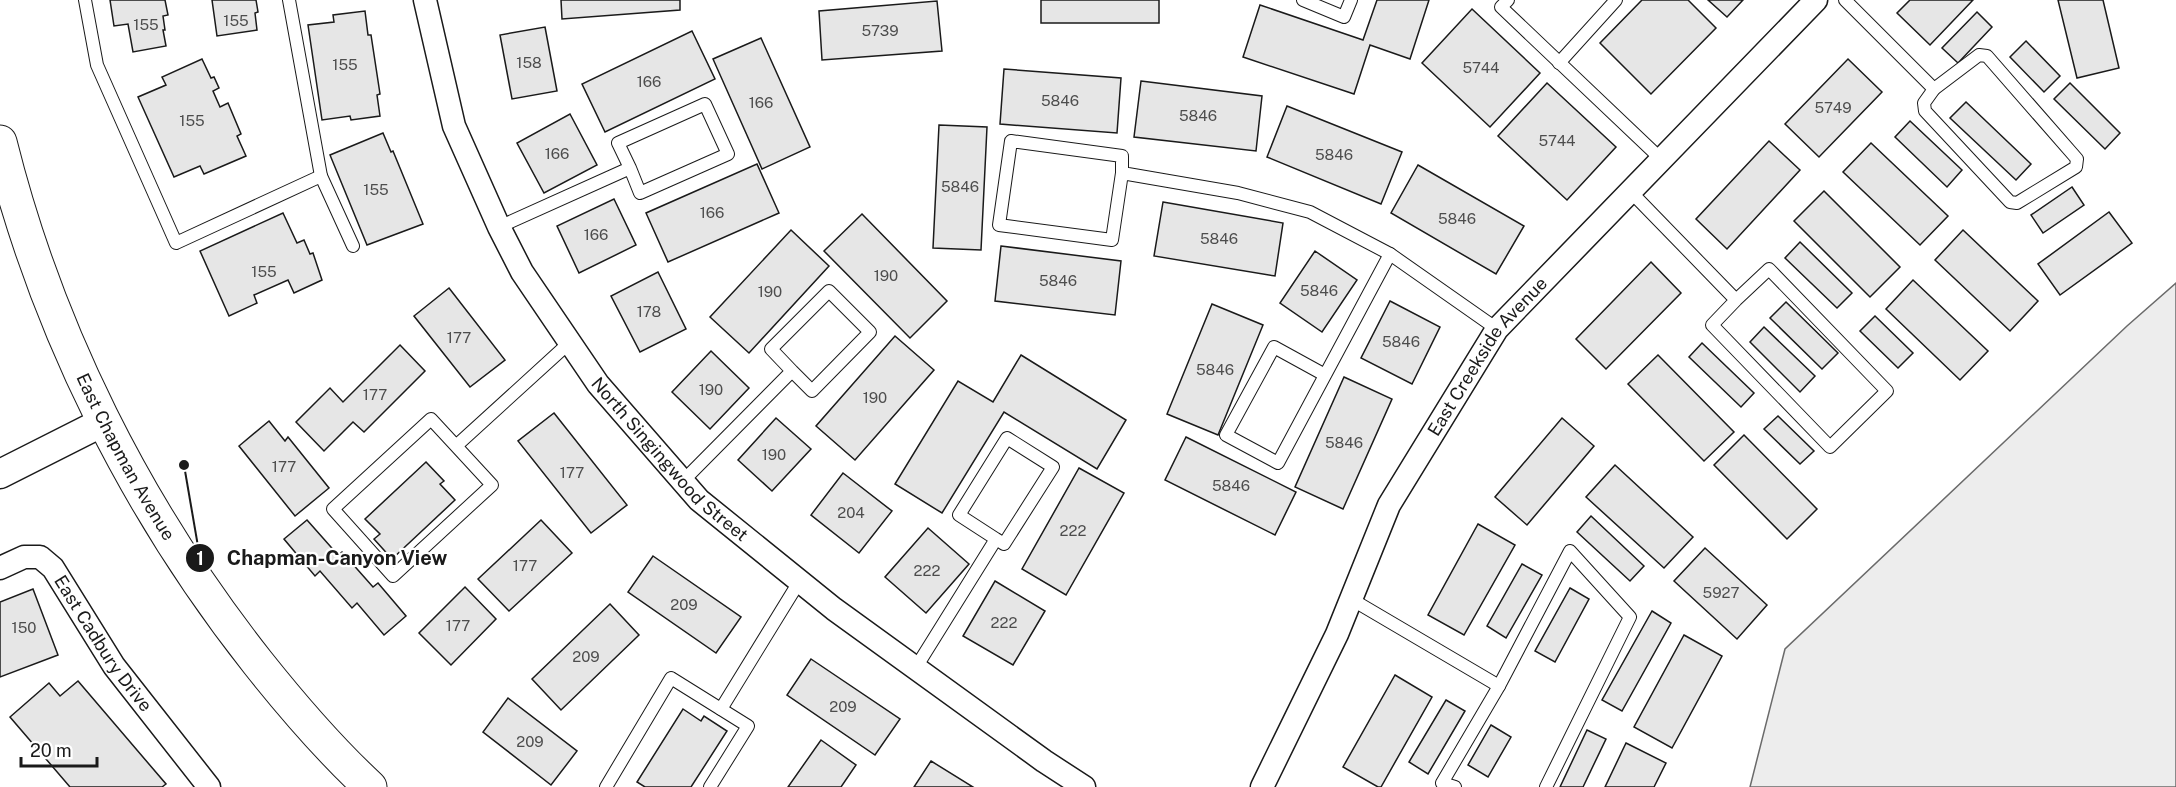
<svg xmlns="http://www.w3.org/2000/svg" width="2176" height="787" font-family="'Public Sans',sans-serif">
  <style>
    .built { fill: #ededed; stroke: #6a6a6a; stroke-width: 1.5 }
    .building { fill: #e6e6e6; stroke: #1a1a1a; stroke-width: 1.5 }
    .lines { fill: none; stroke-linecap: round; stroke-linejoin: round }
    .service-casing { stroke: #1a1a1a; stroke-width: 14 }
    .minor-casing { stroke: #1a1a1a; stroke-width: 25 }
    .tertiary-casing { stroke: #1a1a1a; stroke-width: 31 }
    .primary-casing { stroke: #1a1a1a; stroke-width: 35 }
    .service { stroke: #fff; stroke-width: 12 }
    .minor { stroke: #fff; stroke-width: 22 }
    .tertiary { stroke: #fff; stroke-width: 28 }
    .primary { stroke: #fff; stroke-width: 33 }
    .labels { text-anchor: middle; stroke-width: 4.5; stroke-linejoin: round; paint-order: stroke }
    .number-label { font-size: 15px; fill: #4d4d4d }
    .street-label { font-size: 18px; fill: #1a1a1a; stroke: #fff }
    .leader { fill: none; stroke: #1a1a1a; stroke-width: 2 }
    .callout-dot { fill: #1a1a1a; stroke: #fff; stroke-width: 2 }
    .mark-label { font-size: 18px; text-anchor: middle; font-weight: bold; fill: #fff }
    .callout-label { font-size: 20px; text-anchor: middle; font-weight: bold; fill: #1a1a1a; stroke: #fff; stroke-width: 4.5; stroke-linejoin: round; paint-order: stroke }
  </style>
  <rect width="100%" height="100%" fill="#fff"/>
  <!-- built -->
  <polygon class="built" points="2176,283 2176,787 1750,787 1785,649 2127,326"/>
  <!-- building -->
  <g class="building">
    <polygon points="110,0 165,0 168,15 163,16 165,30 163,30 166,46 133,52 128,24 114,26"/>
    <polygon points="212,0 256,0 258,12 255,13 257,30 217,36"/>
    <polygon points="561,0 680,0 680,10 562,19"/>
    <rect x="1041" y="0" width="118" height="23"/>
    <polygon points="1377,0 1429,0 1410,59 1370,45 1354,94 1243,57 1260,5 1363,40"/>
    <polygon points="1642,0 1688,0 1716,28 1651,94 1600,43"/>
    <polygon points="1708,0 1743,0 1727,17"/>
    <polygon points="1910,0 1973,0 1930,45 1897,13"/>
    <polygon points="2058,0 2103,0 2119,68 2077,78"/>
    <polygon points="937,1 942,51 822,60 819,11"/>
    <polygon points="1472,9 1540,73 1490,127 1422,63"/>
    <polygon points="365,11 368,35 371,35 380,94 377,95 380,116 351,120 350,116 322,120 308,25 334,22 333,15"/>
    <polygon points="1977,12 1992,27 1958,63 1942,48"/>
    <polygon points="545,27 557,91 512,99 500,35"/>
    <polygon points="692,31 715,79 605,132 582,84"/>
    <polygon points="761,38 810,147 762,169 713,59"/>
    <polygon points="2026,41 2060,76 2044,92 2010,57"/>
    <polygon points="202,59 211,78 214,77 219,88 213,91 220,107 228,103 241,134 237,136 246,156 204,174 200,166 174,177 138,97 166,85 162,77"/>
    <polygon points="1848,59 1882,92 1819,157 1785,124"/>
    <polygon points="1004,69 1121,78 1117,133 1000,124"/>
    <polygon points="1141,81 1262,96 1256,151 1134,137"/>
    <polygon points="1547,83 1616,147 1567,200 1498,136"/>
    <polygon points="2070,83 2120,133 2105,149 2054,99"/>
    <polygon points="1966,102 2031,164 2016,180 1950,118"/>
    <polygon points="1287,106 1402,152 1381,204 1267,157"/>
    <polygon points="570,114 597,165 544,193 517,143"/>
    <polygon points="1910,121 1962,170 1947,187 1895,137"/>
    <polygon points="939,125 987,127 981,250 933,248"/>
    <polygon points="383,133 391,152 393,151 423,224 367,245 330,155"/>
    <polygon points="1769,141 1800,170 1727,249 1696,219"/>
    <polygon points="1871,143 1948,216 1920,245 1843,172"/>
    <polygon points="757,164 779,213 668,262 646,213"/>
    <polygon points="1418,165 1524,226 1496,274 1391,213"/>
    <polygon points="2072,187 2084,205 2043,233 2031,215"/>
    <polygon points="1824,191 1900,267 1870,297 1794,221"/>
    <polygon points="614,199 636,245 579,273 557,226"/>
    <polygon points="1163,202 1283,223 1275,276 1154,256"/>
    <polygon points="2109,212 2132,243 2060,295 2038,264"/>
    <polygon points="283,213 297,243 304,240 310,254 313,253 322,280 294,293 288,280 254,295 257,303 229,316 200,251"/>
    <polygon points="862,214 947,301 910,338 824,251"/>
    <polygon points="791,230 829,266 749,353 710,317"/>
    <polygon points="1963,230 2038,301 2010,331 1935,260"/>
    <polygon points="1800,242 1852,293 1837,308 1785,258"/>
    <polygon points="1001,246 1121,261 1115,315 995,301"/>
    <polygon points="1315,251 1357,280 1322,332 1280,303"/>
    <polygon points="1651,262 1681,293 1606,369 1576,339"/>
    <polygon points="658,272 686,329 640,352 611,296"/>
    <polygon points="1913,280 1988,351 1960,380 1886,309"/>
    <polygon points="449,288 505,360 470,387 414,316"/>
    <polygon points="1390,301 1440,327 1412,384 1361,358"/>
    <polygon points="1786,302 1838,353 1822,369 1770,318"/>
    <polygon points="1212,304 1263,325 1218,435 1167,414"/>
    <polygon points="1875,316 1913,353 1898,368 1860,331"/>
    <polygon points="1764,327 1815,376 1800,392 1750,342"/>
    <polygon points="895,336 934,370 855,460 816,426"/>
    <polygon points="1702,343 1754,393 1741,407 1689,357"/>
    <polygon points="400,345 425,371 364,432 353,422 324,451 296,422 330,388 343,402"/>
    <polygon points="711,351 749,388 710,429 672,392"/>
    <polygon points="1021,355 1126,420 1097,469 1004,412 942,513 895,484 958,381 993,402"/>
    <polygon points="1658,355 1734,432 1704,461 1628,384"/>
    <polygon points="1344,377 1392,399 1343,509 1295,487"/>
    <polygon points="554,413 627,505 591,533 518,441"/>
    <polygon points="1778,416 1814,451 1800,464 1764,429"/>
    <polygon points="776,418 811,449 772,491 738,460"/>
    <polygon points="1562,418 1594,446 1527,525 1495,497"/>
    <polygon points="269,421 285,441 288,437 329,488 295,516 239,446"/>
    <polygon points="1744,435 1817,509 1787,539 1714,465"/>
    <polygon points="1186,437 1296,492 1275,535 1165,480"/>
    <polygon points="426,462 444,481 440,484 455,500 392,559 374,539 380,534 365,519"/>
    <polygon points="1615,465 1693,537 1664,568 1586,497"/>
    <polygon points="1079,468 1124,493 1066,595 1022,569"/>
    <polygon points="843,473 892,511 859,553 811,515"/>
    <polygon points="1591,516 1644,566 1630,581 1577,532"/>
    <polygon points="307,520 338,555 342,552 373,587 378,583 406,616 384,635 357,603 352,608 320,571 315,576 284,539"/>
    <polygon points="541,520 572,553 509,611 478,579"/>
    <polygon points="1478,524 1515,545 1464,635 1428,615"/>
    <polygon points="928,528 969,564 926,613 885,577"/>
    <polygon points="1705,548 1767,605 1737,639 1674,581"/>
    <polygon points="653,556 741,617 716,653 628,592"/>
    <polygon points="1522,564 1542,575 1506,638 1487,626"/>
    <polygon points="995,581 1045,611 1013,665 963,636"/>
    <polygon points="465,587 496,619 451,665 419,633"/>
    <polygon points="1570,588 1589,599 1555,662 1535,651"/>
    <polygon points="33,589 58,655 0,677 0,602"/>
    <polygon points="610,604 639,635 561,710 532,679"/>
    <polygon points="1652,611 1671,623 1622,711 1602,700"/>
    <polygon points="1684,635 1722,656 1672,748 1634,727"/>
    <polygon points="811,659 900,719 875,755 787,695"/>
    <polygon points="1395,675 1432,697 1381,787 1378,787 1343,767"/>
    <polygon points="78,681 166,784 162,787 70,787 10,717 49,683 60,696"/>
    <polygon points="508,698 577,751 551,785 483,732"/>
    <polygon points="1446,700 1465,711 1428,774 1409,762"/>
    <polygon points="683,709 701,721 704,716 727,731 691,787 645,787 637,782"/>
    <polygon points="1491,725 1511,737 1488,777 1468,765"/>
    <polygon points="1587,730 1606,739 1583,787 1560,787"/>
    <polygon points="821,740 856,765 841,787 788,787"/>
    <polygon points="1626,743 1666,763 1654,787 1605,787"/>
    <polygon points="931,761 973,787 914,787"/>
  </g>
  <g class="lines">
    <!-- service casing -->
    <g class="service-casing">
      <g id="service">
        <polyline points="85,0 97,65 176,243 321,176"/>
        <polyline points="289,0 321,176 353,246"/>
        <polyline points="1303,0 1344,17 1351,0"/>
        <polyline points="1508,0 1501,7 1662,160"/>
        <polyline points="1845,0 1934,89"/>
        <polygon points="1979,55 1987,56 2077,159 2076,167 2017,203 2010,202 1925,111 1924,103 1934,89"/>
        <polyline points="1559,63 1616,0"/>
        <polyline points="1122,173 1112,240 999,225 1011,141 1122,156 1122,173 1238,193 1310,212 1390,254 1497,329"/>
        <polyline points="1631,192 1736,300 1712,325 1830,447 1887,391 1769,269 1736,300"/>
        <polyline points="499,227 630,168 640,193 728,154 705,104 618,143 630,168"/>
        <polyline points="1325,375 1274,347 1226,435 1278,463 1390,254"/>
        <polyline points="456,446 431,419 333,509 393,576 492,485 456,446 569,343"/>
        <polyline points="682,482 792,371 812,391 870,332 829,291 771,349 792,371"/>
        <polyline points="1351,599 1499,686"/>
        <polyline points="915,669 996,539 1004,544 1053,467 1007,438 959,515 996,539"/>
        <polyline points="721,709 799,582"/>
        <polyline points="606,787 671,678 748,726 710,787"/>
        <polyline points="1455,787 1442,783 1499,686 1570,551 1630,617 1546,787"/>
      </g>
    </g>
    <!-- minor casing -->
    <g class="minor-casing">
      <g id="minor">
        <path id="s1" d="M425,0L454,126L499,227L522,272L598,384L699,500L834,609L1044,761L1084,787"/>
        <path id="s2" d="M0,568L24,557H40L53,568L114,666L209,787"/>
        <path id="s3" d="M1262,787L1337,634L1389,505L1497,329L1816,0"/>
      </g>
    </g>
    <!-- tertiary casing -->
    <g class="tertiary-casing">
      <polyline id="tertiary" points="0,474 103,422"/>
    </g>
    <!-- primary casing -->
    <g class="primary-casing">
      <g id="primary">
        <path id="s4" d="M0,142C47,331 137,510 258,663C293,707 329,749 370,787"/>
      </g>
    </g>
    <!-- service -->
    <use href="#service" class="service"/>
    <!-- minor -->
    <use href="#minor" class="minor"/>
    <!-- tertiary -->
    <use href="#tertiary" class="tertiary"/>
    <!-- primary -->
    <use href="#primary" class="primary"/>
  </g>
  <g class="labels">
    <!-- number labels -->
    <g class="number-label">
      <text x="236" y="26">155</text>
      <text x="146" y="30">155</text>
      <text x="880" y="36">5739</text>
      <text x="529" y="68">158</text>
      <text x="345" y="70">155</text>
      <text x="1481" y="73">5744</text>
      <text x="649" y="87">166</text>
      <text x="1060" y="106">5846</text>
      <text x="761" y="108">166</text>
      <text x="1833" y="113">5749</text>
      <text x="1198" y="121">5846</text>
      <text x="192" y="126">155</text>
      <text x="1557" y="146">5744</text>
      <text x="557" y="159">166</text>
      <text x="1334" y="160">5846</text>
      <text x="960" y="192">5846</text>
      <text x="376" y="195">155</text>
      <text x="712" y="218">166</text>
      <text x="1457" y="224">5846</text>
      <text x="596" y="240">166</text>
      <text x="1219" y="244">5846</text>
      <text x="264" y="277">155</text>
      <text x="886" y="281">190</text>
      <text x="1058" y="286">5846</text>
      <text x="1319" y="296">5846</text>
      <text x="770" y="297">190</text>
      <text x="649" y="317">178</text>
      <text x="459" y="343">177</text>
      <text x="1401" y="347">5846</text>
      <text x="1215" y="375">5846</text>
      <text x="711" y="395">190</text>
      <text x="375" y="400">177</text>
      <text x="875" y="403">190</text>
      <text x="1344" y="448">5846</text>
      <text x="774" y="460">190</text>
      <text x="284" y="472">177</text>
      <text x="572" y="478">177</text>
      <text x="1231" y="491">5846</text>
      <text x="851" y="518">204</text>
      <text x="1073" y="536">222</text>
      <text x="525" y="571">177</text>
      <text x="927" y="576">222</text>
      <text x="1721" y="598">5927</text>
      <text x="684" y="610">209</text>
      <text x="1004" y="628">222</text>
      <text x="458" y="631">177</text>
      <text x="24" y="633">150</text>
      <text x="586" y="662">209</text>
      <text x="843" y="712">209</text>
      <text x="530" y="747">209</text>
    </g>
    <!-- street labels -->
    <g class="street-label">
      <text dy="6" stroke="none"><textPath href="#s3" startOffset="488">East Creekside Avenue</textPath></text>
      <text dy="6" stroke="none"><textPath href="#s4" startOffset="340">East Chapman Avenue</textPath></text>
      <text dy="6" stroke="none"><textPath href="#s1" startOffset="530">North Singingwood Street</textPath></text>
      <text dy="6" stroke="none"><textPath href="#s2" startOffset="150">East Cadbury Drive</textPath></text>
    </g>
  </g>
  <!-- callouts -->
  <path class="leader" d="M184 465L200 558"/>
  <g class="callout-dot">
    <circle cx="184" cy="465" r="6"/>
    <circle cx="200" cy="558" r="15"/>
  </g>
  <g class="mark-label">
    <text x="200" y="565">1</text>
  </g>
  <g class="callout-label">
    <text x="337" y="565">Chapman-Canyon View</text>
  </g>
  <!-- scale -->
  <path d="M21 757v9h76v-9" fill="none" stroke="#1a1a1a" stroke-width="3"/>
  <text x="30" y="757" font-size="18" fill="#1a1a1a" stroke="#ffffff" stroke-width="4.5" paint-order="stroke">20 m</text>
</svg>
